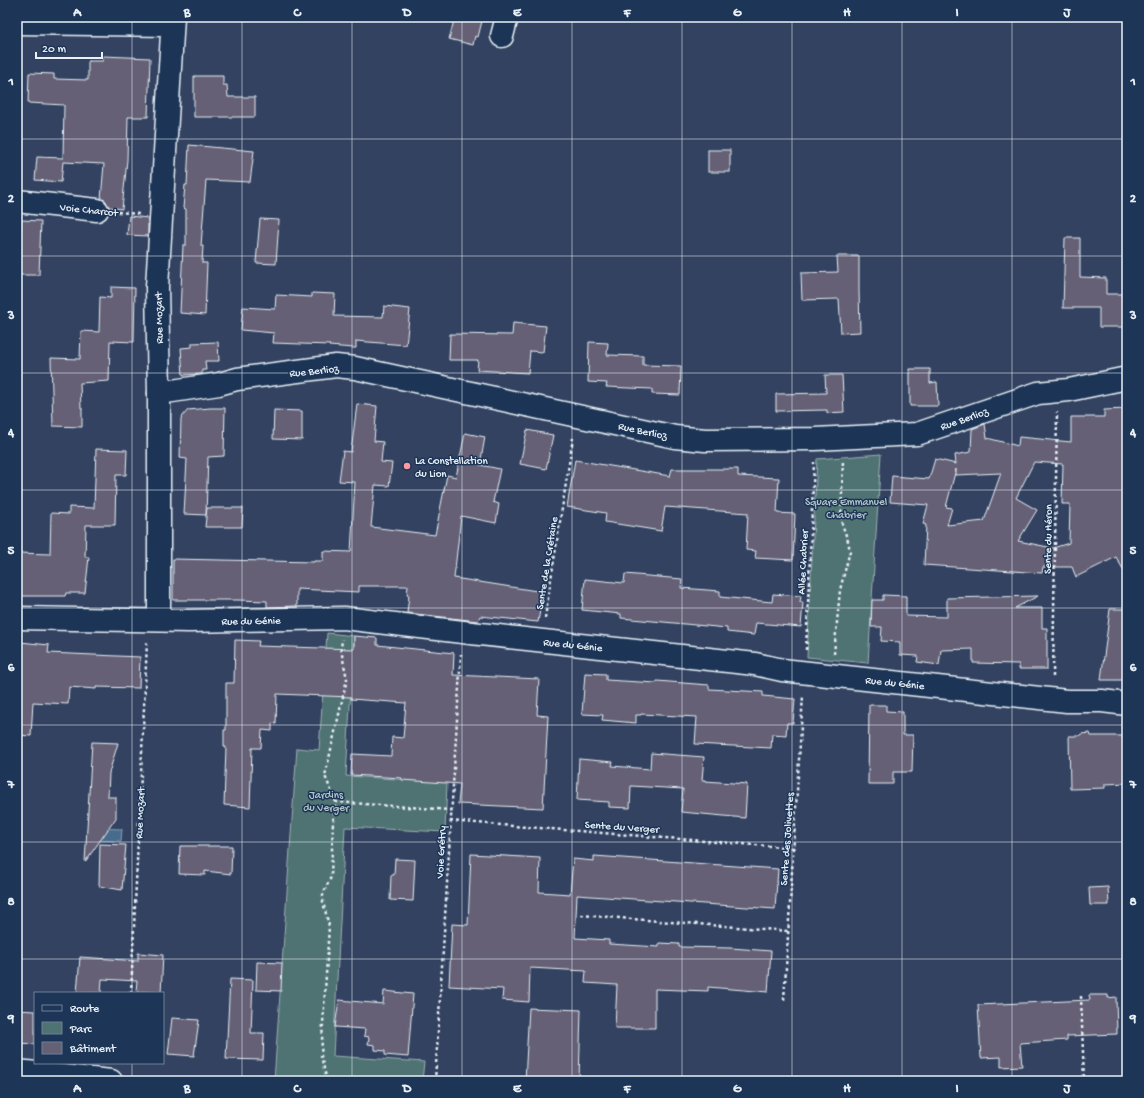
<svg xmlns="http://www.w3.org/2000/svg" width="1144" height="1098" font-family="'Gochi Hand',sans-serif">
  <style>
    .green { fill: #4f7272; stroke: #9cb2b5 }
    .water { fill: #466a8d; stroke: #87a0b8 }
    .building { fill: #656074; stroke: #e8f1f8; fill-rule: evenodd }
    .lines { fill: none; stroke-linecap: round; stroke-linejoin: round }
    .minor-casing { stroke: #e8f1f8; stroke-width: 25 }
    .path { stroke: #e8f1f8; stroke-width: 2.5; stroke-dasharray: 3 3; stroke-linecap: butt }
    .minor { stroke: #1d3557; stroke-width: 22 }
    .grid { fill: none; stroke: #e8f1f8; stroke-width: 1; stroke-opacity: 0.55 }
    .poi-dot { fill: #ff9aa2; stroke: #1d3557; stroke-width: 1.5 }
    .labels { text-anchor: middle; stroke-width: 3; stroke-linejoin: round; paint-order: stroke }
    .street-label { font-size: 11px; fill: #e8f1f8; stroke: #1d3557 }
    .poi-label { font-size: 11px; fill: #e8f1f8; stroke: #1d3557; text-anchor: start }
    .park-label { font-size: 11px; fill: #b2c5c9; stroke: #1d3557 }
    .neatline { fill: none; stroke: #e8f1f8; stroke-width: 1.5 }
    .grid-label { font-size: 13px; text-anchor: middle; font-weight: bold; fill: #e8f1f8 }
  </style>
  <rect width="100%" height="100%" fill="#334260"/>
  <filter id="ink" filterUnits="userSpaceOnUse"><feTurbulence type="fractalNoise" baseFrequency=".025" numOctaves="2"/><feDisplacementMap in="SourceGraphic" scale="8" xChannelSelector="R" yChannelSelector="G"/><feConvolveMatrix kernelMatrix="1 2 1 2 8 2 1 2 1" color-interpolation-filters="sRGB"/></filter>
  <g filter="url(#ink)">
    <!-- green -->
    <g class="green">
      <polygon points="881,454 868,663 807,657 817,459"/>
      <polygon points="327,633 354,636 346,776 447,782 445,832 345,827 333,1056 424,1062 422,1081 274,1081 297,748 319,750"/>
    </g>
    <!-- water -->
    <polygon class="water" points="93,828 122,829 121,841 93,840"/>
    <!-- building -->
    <g class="building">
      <polygon points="455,17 483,17 478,37 475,36 473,45 449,39"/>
      <polygon points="103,56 150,58 148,117 128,117 127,160 122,209 109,207 105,200 101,199 104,164 63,162 61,182 35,180 37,157 63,158 64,105 28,103 29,73 54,74 54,79 88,80 88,61 103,61"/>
      <polygon points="194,76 223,76 223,85 227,85 228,97 255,97 255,117 194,117"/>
      <polygon points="189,145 254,151 250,182 206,180 201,246 203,246 202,263 207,263 205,315 180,313 183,245 186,245 186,209 183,208 185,185 187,185"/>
      <rect x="708" y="150" width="22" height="22"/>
      <polygon points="129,216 148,218 148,236 127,235"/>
      <polygon points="260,219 279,220 276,264 256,263"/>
      <polygon points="21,220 41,221 39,275 17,275 17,231 21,231"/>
      <polygon points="1065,238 1080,238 1080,277 1106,278 1106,294 1126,294 1126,327 1099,327 1099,308 1063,308"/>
      <polygon points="837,256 859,256 859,290 860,332 841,333 839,299 802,300 801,273 838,272"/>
      <polygon points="111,287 135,288 134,342 110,341 109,381 80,383 81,408 82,408 82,427 53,426 51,358 80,359 81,331 99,332 100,297 111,298"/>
      <polygon points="312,293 335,294 334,316 383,317 384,306 410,309 406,345 356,341 356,348 353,348 329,346 330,345 273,343 274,333 241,330 243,307 275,309 276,295 312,297"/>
      <polygon points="513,323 546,326 543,352 530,351 528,373 477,370 478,360 449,360 450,334 512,335"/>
      <polygon points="218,342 219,361 205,361 206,370 202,370 202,374 183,375 181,348 192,347 192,343"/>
      <polygon points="589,342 608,343 607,355 643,356 643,365 681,366 680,395 652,394 652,389 606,387 607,383 588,382"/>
      <polygon points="910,369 930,369 930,383 937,382 938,406 910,406"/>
      <polygon points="825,375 842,375 844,412 827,413 827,410 776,411 776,394 826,393"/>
      <polygon points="357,404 377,406 374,441 383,442 381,462 392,463 389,486 375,485 371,527 435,535 447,475 456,477 465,433 485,437 480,465 500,469 493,502 499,504 496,523 461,516 454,578 543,592 538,622 480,616 478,621 407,613 409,595 407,595 408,586 359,586 359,592 297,589 297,606 267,607 267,601 238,600 173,600 173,559 314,562 314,561 323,561 323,551 351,552 355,482 339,481 343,451 351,452"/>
      <polygon points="210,408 225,408 224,456 208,457 206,515 184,514 187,459 180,458 181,418 188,410"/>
      <path d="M1127,409V445H1125L1127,475V576L1116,557L1076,577L1072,567H1043L1042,573L924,565L926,525L923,524L928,505L890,502L892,476L929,479L935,459L956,464L955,455L971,452L972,429L985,424L987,438L1018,446L1019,437L1071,442V417H1104V410ZM1034,462L1063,464L1062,504H1070L1069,543L1053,548L1018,541L1037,510L1016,498ZM956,469V475L1001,473L984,521L947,525L952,508L946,507Z"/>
      <polygon points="274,410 302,411 302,440 273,439"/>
      <polygon points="527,430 553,435 546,469 520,464"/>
      <polygon points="96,449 127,450 126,475 116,475 115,525 86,525 85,557 89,557 85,593 66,593 65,596 17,596 17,553 50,554 51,513 69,514 69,507 94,508"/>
      <polygon points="575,460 670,476 672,469 738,469 738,476 779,478 777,513 795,514 793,560 755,558 756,551 746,550 748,513 665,507 661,531 605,522 606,513 567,507"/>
      <polygon points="207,508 243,508 242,527 205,527"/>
      <polygon points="625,574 682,579 681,588 720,591 720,597 772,602 773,594 801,596 800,602 803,602 801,627 756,623 754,635 727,632 727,628 621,618 621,614 582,610 585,579 624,583"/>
      <polygon points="883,595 906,596 906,616 947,617 947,598 1038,596 1015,608 1042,608 1042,628 1047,628 1047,669 1019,669 1019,664 973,663 973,649 941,650 939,665 917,662 918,656 900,655 900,642 881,641 882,627 871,627 872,600 883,600"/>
      <polygon points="1110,609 1127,609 1127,680 1101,680"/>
      <polygon points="354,636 377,638 377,645 454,653 453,675 539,679 537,715 548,716 543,808 458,804 460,784 402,780 402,778 351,775 352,754 391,756 392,737 403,738 406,703 364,700 351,699 351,697 277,694 276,724 272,723 272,731 262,730 261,748 252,748 250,807 224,805 226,747 224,747 224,730 226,730 226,683 234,683 235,640 259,641 258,646 354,649"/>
      <polygon points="20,642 49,645 48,653 140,657 139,688 96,687 96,689 69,687 68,704 33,702 31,736 17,735 17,649 19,649"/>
      <polygon points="585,673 606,674 606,680 656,683 657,681 709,685 709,689 763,692 763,696 795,699 793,723 787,723 786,735 772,734 771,748 695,744 697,717 641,714 641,715 636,715 636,723 602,720 603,715 582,714"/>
      <polygon points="869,705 886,705 886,711 903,712 903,735 913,735 912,772 893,772 893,784 868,784"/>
      <polygon points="1090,733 1091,736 1126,736 1127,783 1105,784 1105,788 1070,789 1069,736 1079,736 1081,734"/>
      <polygon points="92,742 118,743 109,773 108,797 116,797 116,818 85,862"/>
      <polygon points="651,753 704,757 702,780 705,780 705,781 747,784 745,818 681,812 683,789 631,786 630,808 609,807 609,802 577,800 579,759 613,762 612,766 650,769"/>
      <polygon points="100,844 126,845 122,890 99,886"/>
      <polygon points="180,846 232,846 231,874 205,871 205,875 179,874"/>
      <polygon points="471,854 540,858 539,892 570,894 573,859 594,861 594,856 778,869 775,909 577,895 575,938 609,940 609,944 659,947 659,943 679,944 679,947 731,948 771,951 768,992 708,987 708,991 655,989 655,1028 615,1028 617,985 585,983 586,971 530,968 529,1002 502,1000 503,989 449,986 452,924 468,925"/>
      <polygon points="395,859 415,860 413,901 390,900 391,875 394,875"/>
      <polygon points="1108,887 1109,905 1090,905 1089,888"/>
      <polygon points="138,953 163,955 161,993 136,991 137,981 102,979 101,993 77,993 80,957 138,961"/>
      <polygon points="257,962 282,963 281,991 256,990"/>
      <polygon points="230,979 253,980 251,1033 264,1033 263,1060 226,1059"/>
      <polygon points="384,991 413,994 408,1057 385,1055 385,1051 375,1050 375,1045 368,1044 369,1037 364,1036 365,1029 335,1027 339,1000 383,1004"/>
      <polygon points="1089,995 1108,995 1108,998 1116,997 1117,1034 1067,1036 1067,1040 1020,1043 1022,1066 1001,1067 1001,1057 981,1058 978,1005 1090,1000"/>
      <polygon points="529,1008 581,1010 579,1081 525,1081"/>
      <polygon points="17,1010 35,1011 35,1044 17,1043"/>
      <polygon points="172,1018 199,1020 194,1056 168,1054"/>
    </g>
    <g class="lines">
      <!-- minor casing -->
      <g class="minor-casing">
        <g id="minor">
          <polyline points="17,23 172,25"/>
          <polyline points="502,36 507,17"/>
          <polyline points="17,201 97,210"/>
          <polyline points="159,393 219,384 237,379 336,366 355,368 675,437 705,440 815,439 917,434 1038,393 1069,390 1127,378"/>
          <polyline points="17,618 189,621 344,618 471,633 755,664 782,670 1067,701 1102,701 1127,704"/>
          <polyline points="159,620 159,393 157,287 173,17"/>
          <polyline points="17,1071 111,1081"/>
        </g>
      </g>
      <!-- path -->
      <g class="path">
        <polyline points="118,212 139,214"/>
        <polyline points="545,618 573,438"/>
        <polyline points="806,650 814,462"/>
        <polyline points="834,654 840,590 850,551 848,541 841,521 843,460"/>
        <polyline points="1053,677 1057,412"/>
        <polyline points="336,802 325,776 347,679 341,650 342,639"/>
        <polyline points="450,821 794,848"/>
        <polyline points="581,915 788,931"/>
        <polyline points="131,993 147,642"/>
        <polyline points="1081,996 1084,1081"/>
        <polyline points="784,1000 803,695"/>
        <polyline points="327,1080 334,1081"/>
        <polyline points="327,1081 321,1056 329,926 323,902 323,894 331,877 333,821 336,802 451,810"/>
        <polyline points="435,1081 461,654"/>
      </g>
      <!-- minor -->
      <use href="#minor" class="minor"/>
    </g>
  </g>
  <!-- grid -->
  <path class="grid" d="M132,17V993M242,17V1081M352,17V1081M462,17V1081M572,17V1081M682,17V1081M792,17V1081M902,17V1081M1012,17V1081M17,139H1127M17,256H1127M17,373H1127M17,490H1127M17,608H1127M17,725H1127M17,842H1127M17,959H1127M132,1063V1081"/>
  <!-- markers -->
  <circle class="poi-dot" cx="407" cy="466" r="4"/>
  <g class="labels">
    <!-- street labels -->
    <g class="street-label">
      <text transform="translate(89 209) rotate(6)" y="4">Voie Charcot</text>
      <text transform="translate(158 318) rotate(-91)" y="4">Rue Mozart</text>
      <text transform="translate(314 370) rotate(-6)" y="4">Rue Berlioz</text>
      <text transform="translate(964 418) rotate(-19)" y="4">Rue Berlioz</text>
      <text transform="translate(643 430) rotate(12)" y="4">Rue Berlioz</text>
      <text transform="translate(1047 539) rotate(-89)" y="4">Sente du Héron</text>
      <text transform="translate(802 562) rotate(-87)" y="4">Allée Chabrier</text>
      <text transform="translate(546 563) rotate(-81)" y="4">Sente de la Crétaine</text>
      <text transform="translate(251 620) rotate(-1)" y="4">Rue du Génie</text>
      <text transform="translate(573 644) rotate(6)" y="4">Rue du Génie</text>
      <text transform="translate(895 682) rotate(6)" y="4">Rue du Génie</text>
      <text transform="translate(139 813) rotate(-87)" y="4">Rue Mozart</text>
      <text transform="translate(622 826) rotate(4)" y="4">Sente du Verger</text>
      <text transform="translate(786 839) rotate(-86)" y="4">Sente des Jolivettes</text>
      <text transform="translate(440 852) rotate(-87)" y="4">Voie Grétry</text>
    </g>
    <!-- poi labels -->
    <g class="poi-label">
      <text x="415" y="464">La Constellation<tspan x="415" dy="13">du Lion</tspan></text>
    </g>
    <!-- park labels -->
    <g class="park-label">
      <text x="846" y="505">Square Emmanuel<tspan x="846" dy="13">Chabrier</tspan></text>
      <text x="326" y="798">Jardins<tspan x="326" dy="13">du Verger</tspan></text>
    </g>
  </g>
  <!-- margin -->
  <rect width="1144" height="1098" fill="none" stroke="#1d3557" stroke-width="44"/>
  <!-- legend -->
  <rect x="34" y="992" width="130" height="72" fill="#1d3557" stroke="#6e8097"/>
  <rect x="42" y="1005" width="20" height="6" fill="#1d3557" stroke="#6e8097"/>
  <text x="70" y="1012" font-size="12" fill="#e8f1f8">Route</text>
  <rect x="42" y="1022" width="20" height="12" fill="#4f7272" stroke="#6e8097"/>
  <text x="70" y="1032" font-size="12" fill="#e8f1f8">Parc</text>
  <rect x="42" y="1042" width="20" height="12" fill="#656074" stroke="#6e8097"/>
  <text x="70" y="1052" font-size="12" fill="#e8f1f8">Bâtiment</text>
  <!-- scale -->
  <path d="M36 52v6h66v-6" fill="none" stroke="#e8f1f8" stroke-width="2"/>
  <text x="42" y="52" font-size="12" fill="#e8f1f8" stroke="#1d3557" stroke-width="3" paint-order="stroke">20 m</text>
  <rect x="22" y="22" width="1100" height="1054" class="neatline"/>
  <g class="grid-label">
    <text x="77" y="16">A</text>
    <text x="187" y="16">B</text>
    <text x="297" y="16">C</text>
    <text x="407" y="16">D</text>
    <text x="517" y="16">E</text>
    <text x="627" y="16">F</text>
    <text x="737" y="16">G</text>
    <text x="847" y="16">H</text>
    <text x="957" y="16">I</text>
    <text x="1067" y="16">J</text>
    <text x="11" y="85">1</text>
    <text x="1133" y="85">1</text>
    <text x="11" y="202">2</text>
    <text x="1133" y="202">2</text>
    <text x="11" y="319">3</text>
    <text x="1133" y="319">3</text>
    <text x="11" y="436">4</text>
    <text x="1133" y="436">4</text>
    <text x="11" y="554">5</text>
    <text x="1133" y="554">5</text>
    <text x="11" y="671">6</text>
    <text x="1133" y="671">6</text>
    <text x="11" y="788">7</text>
    <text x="1133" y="788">7</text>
    <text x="11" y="905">8</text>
    <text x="1133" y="905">8</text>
    <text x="11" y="1022">9</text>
    <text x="1133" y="1022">9</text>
    <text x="77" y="1092">A</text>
    <text x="187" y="1092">B</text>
    <text x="297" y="1092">C</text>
    <text x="407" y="1092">D</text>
    <text x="517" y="1092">E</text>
    <text x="627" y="1092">F</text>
    <text x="737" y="1092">G</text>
    <text x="847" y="1092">H</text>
    <text x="957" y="1092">I</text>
    <text x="1067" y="1092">J</text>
  </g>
</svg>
